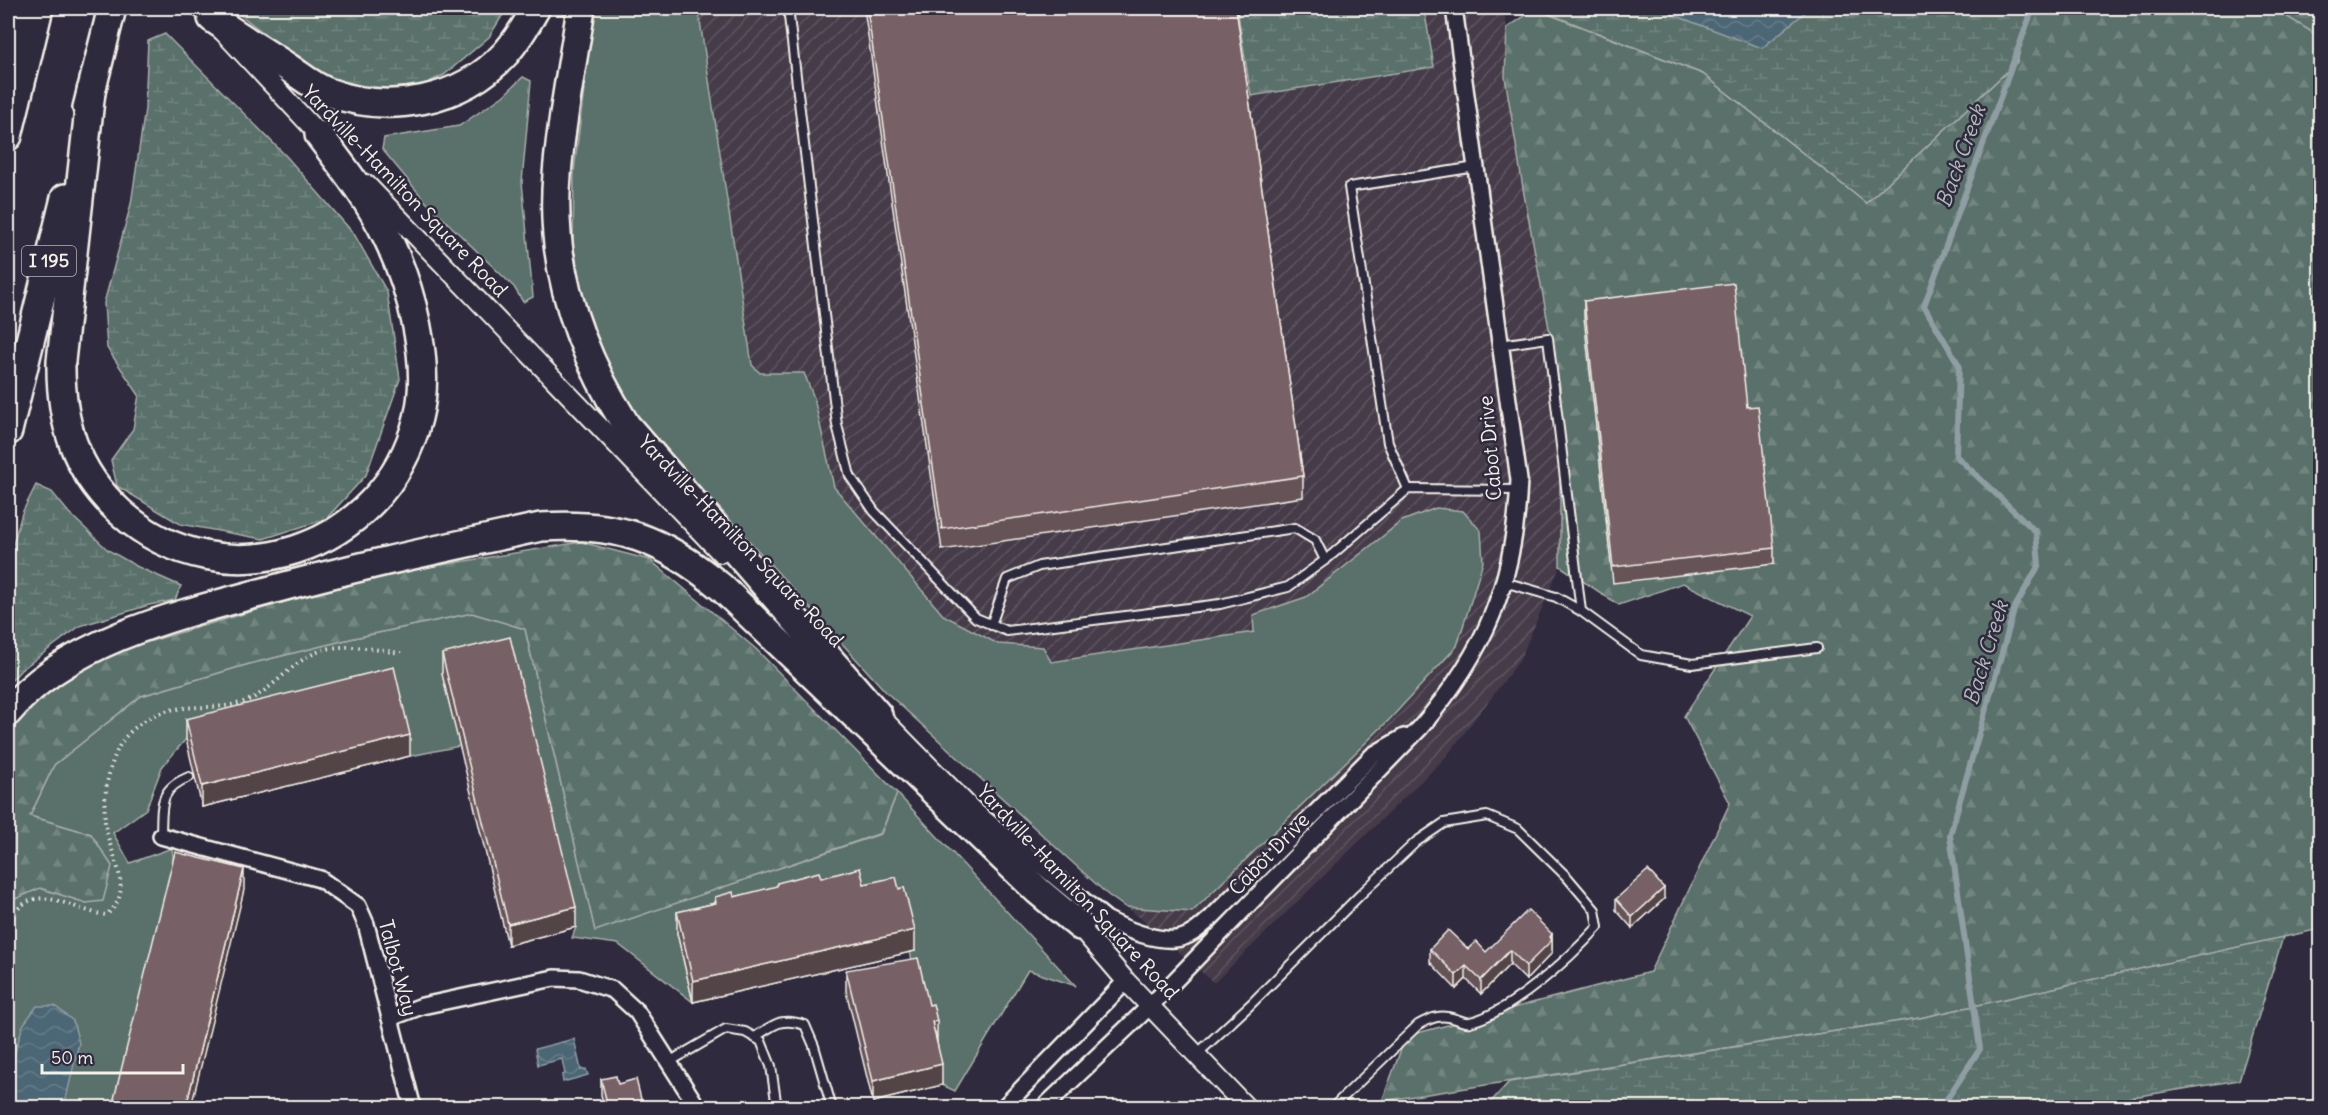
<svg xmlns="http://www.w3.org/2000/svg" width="2328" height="1115" font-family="Delius,sans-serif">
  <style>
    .industrial { fill: url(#industrial-furrows) }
    .green { fill: #5a706a; stroke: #a7b0a9; stroke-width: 1.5 }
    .forest { fill: url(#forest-firs); stroke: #a7b0a9; stroke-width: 1.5 }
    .wetland { fill: url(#wetland-marsh); stroke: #a7b0a9; stroke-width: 1.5 }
    .water { fill: url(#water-waves); stroke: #8f9ea3; stroke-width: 1.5 }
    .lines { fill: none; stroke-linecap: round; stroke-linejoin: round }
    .stream { stroke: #8f9ea3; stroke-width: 6 }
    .service-casing { stroke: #f4f1e8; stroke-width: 12 }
    .minor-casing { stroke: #f4f1e8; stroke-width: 20 }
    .tertiary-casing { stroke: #f4f1e8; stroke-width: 22 }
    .motorway-casing { stroke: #f4f1e8; stroke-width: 32 }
    .path { stroke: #f4f1e8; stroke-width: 4; stroke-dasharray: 1.5 4.5; stroke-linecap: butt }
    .service { stroke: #2f2a3d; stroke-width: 8 }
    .minor { stroke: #2f2a3d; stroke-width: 15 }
    .tertiary { stroke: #2f2a3d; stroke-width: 18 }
    .motorway { stroke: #2f2a3d; stroke-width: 27 }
    .wall { fill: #665358; stroke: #f4f1e8; stroke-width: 1.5 }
    .shaded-wall { fill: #534447; stroke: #f4f1e8; stroke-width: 1.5 }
    .building { fill: #776166; stroke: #f4f1e8; stroke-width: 1.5 }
    .labels { text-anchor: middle; stroke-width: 5; stroke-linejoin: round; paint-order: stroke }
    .shield { fill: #2f2a3d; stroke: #b9b5b5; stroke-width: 1.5 }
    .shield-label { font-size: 18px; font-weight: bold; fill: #f4f1e8 }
    .street-label { font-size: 20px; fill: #f4f1e8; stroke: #2f2a3d }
    .water-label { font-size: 21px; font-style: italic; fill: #b1b9ba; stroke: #2f2a3d }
  </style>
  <defs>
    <pattern id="industrial-furrows" width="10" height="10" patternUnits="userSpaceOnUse" patternTransform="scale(1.5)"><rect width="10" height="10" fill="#453a49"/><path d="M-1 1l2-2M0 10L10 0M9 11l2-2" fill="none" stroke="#605763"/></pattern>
    <pattern id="forest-firs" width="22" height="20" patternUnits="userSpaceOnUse" patternTransform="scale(1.5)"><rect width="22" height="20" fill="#5a706a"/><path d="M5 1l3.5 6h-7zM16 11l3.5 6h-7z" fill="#72857f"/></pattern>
    <pattern id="wetland-marsh" width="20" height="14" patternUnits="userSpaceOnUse" patternTransform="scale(1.5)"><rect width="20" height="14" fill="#5a706a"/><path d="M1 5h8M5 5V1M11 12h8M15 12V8" fill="none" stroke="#72857f"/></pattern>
    <pattern id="water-waves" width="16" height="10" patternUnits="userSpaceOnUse" patternTransform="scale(1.5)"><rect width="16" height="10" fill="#4c6675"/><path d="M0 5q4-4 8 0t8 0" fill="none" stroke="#667c89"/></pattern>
  </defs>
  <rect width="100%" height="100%" fill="#2f2a3d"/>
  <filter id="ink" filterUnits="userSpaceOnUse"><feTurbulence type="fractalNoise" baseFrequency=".0167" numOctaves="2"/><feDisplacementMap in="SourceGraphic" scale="12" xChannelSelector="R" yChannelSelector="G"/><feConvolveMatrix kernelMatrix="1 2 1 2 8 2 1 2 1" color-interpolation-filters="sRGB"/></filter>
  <g filter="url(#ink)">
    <!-- industrial -->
    <polygon class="industrial" points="633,8 1503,8 1507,28 1505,77 1524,194 1560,387 1560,566 1520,660 1446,757 1214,983 1139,917 1108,895 610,171"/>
    <!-- green -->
    <g class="green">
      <polygon points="594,8 698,8 752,365 760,373 804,373 814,398 834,487 943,615 998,644 1043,647 1051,662 1254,632 1253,615 1306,597 1402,521 1436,508 1463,511 1481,531 1483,562 1457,646 1390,719 1192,912 1125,907 1108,895 886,692 637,417 593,346 573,244 574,171"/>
      <polygon points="523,77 531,81 522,182 533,297 523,302 514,287 426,202 382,149 384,138 459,126 503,96"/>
      <polygon points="472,613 525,629 595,930 881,834 897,793 1076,986 1028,970 955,1091 942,1085 910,952 915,950 677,933 693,1002 618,944 572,938 576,927 442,674 460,746 410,756 393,688 186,739 162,767 146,809 113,833 130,863 172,848 175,873 117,1107 8,1108 8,902 40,888 86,903 91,834 30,816 54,765 141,696 249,664 354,638"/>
    </g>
    <!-- forest -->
    <g class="forest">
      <polygon points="2030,8 2285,8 2287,16 2320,37 2320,929 1920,1018 1382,1101 1406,1036 1650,972 1730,803 1684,716 1750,616 1683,583 1619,605 1560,566 1560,387 1524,194 1505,77 1507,28 1535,9 1703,74 1866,203 2017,62"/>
      <polygon points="581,542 650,560 756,649 897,793 881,833 595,931 525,629 472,613 354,638 249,664 141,696 54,765 30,816 91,834 112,866 103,901 86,903 40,888 8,902 8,726 36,693 90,659 369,577"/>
    </g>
    <!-- wetland -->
    <g class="wetland">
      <polygon points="231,8 507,8 489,37 444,75 412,90 366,92 326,80"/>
      <polygon points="1237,8 1424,8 1434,67 1251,96"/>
      <polygon points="1534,8 1655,8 1762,48 1810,8 2030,8 2017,62 1866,203 1703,74"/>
      <polygon points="2285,8 2320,8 2320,37 2286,16"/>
      <polygon points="165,34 287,157 354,234 387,292 400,379 366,475 326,519 263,539 180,524 117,486 111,460 133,429 139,395 107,348 104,303 131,204 145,109 148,41"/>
      <polygon points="36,485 52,492 69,513 108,550 138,567 181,586 175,600 149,605 80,626 21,670 8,684 8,562 22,513"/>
      <polygon points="2283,937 2239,1080 2096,1103 2091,1108 1584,1108 1583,1103 1531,1107 1486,1107 1509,1082 1920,1018"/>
    </g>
    <!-- water -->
    <g class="water">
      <polygon points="1655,8 1810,8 1762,48"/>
      <polygon points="37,1006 55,1006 73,1021 79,1043 64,1107 8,1107 15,1052 23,1025"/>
      <polygon points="574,1039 581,1070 586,1069 588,1075 563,1082 562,1075 565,1074 562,1059 538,1065 535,1049"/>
    </g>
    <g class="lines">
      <!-- stream -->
      <polyline class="stream" points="1941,1108 1980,1049 1950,835 2015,607 2039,565 2036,532 1956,456 1959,365 1924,306 2033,8"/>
      <!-- service casing -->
      <g class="service-casing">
        <g id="service">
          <polyline points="788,8 837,425 850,476 874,511 976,618 1007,631 1220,604 1288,587 1328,558 1408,489 1518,490"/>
          <polyline points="1500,345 1548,338 1581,611"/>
          <polyline points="1408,489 1388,443 1349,187 1476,167"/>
          <polyline points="1504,582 1556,597 1581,611 1641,655 1692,664 1817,648"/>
          <polyline points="991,625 1007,579 1039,566 1295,528 1315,540 1325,560"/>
          <path d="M161,836C162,806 158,789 189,777"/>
          <path d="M755,1037C775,1024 781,1017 805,1025L814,1046L832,1108"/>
          <path d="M1197,1054L1250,1005L1361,894L1416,842L1444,823L1487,816L1518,829L1567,877L1595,910L1598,927C1570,958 1510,1013 1470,1022C1465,1023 1461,1021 1456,1019C1441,1014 1432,1017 1418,1025L1332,1108"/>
          <polyline points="669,1062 726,1029 745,1032 761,1041 771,1066 777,1108"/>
        </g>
      </g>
      <!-- minor casing -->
      <g class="minor-casing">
        <g id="minor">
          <path d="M974,810L1106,919C1125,929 1154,941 1175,939C1190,938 1202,926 1212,917L1373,755L1404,737"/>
          <polyline points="161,836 320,879 358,906 366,924 413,1108"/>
          <polyline points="390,1018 422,1006 554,978 579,979 613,990 637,1012 698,1108"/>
          <polyline points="1003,1108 1126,981"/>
          <path d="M1043,1108L1151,1005L1420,728C1486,651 1515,582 1519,480L1454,8"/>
        </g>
      </g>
      <!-- tertiary casing -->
      <g class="tertiary-casing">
        <g id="tertiary">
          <polyline points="201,8 326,142"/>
          <polyline points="366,184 721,553"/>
          <polyline points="870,706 981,819"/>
          <polyline points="1073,919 1126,981 1247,1108"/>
        </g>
      </g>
      <!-- motorway casing -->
      <g class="motorway-casing">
        <g id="motorway">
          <path d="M581,8C573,63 561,119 557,175C549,266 578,349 626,425L878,715"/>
          <path d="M212,18C237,35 263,51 289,68C301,76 314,87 328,92C389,115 461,102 506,53C518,39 527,24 536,8"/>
          <polyline points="8,41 25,8"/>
          <path d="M91,91L61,361C60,421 75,471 120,512C223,605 385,551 418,418C432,363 411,287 387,237C369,200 344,168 319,135"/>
          <polyline points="87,108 112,8"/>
          <polyline points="8,136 39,8"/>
          <polyline points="8,431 65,198"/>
          <path d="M8,712C66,641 180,614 267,591C357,566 449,547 541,527C617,522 662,538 721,587L1038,891L1080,926"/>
        </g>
      </g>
      <!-- path -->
      <path class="path" d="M8,923C33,876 68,910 106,915C138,891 108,853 105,823C103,796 108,766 121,743C126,735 135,727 144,721C179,697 217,716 253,698C277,685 294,660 320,651C345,642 375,650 401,653"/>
      <!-- service -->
      <use href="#service" class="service"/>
      <!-- minor -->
      <use href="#minor" class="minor"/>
      <!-- tertiary -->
      <use href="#tertiary" class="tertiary"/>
      <!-- motorway -->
      <use href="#motorway" class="motorway"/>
    </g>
    <!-- wall -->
    <g class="wall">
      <polygon points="864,8 1236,8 1303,476 1303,497 942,550"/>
      <polygon points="1584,301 1747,407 1774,548 1774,564 1613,583 1584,317"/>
      <polygon points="442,654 576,927 508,945 442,674"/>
      <polygon points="186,719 410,756 202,807 186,739"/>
      <polygon points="821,878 864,884 915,951 693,1002 677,933 677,912 715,903 715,897 734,897 777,887 777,883"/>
      <polygon points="1616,899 1664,899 1632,928 1616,910"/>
      <polygon points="1552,934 1552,953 1526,980 1510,964 1481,994 1466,979 1456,989 1430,962 1430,949 1468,949 1486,952"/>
      <polygon points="846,970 937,1042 942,1085 873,1102 846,991"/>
      <polygon points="601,1079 618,1084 643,1107 604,1107 601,1095"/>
    </g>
    <!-- shaded-wall -->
    <g class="shaded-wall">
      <polygon points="410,735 410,756 202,807 202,786"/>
      <polygon points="244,869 244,890 191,1107 186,1107"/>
      <polygon points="1664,888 1664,899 1632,928 1632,917"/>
      <polygon points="576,907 576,927 508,945 508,924"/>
      <polygon points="915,930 915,951 693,1002 693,981"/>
      <polygon points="1552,934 1552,953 1526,980 1526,966"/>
      <polygon points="1510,950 1510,964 1481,994 1481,980"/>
      <polygon points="1466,966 1466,979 1456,989 1456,975"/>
      <polygon points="937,1021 937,1042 932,1022"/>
      <polygon points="942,1064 942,1085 873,1102 873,1081"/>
    </g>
    <!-- building -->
    <g class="building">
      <polygon points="867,8 1236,8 1303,476 942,529"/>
      <polygon points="1734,283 1747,407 1758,406 1774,548 1613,567 1584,301"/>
      <polygon points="510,637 576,907 508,924 442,654"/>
      <polygon points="394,667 410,735 202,786 186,719"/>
      <polygon points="175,852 244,869 186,1107 112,1107"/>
      <polygon points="860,868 864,884 896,877 899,889 904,887 915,930 693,981 677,912 716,903 715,897 733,892 734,897 777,886 777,883 819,872 821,878"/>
      <polygon points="1648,870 1664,888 1632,917 1616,899"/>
      <polygon points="1528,910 1552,934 1550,937 1552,940 1526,966 1510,950 1481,980 1466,966 1456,975 1430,949 1448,930 1468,949 1476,941 1486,952"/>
      <polygon points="918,958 929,1005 933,1004 937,1021 932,1022 942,1064 873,1081 846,970"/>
      <polygon points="616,1076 618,1084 636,1079 643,1107 608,1107 601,1079"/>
    </g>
  </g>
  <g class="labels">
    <!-- shield labels -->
    <rect class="shield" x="22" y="246" width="54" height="30" rx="4.5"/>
    <g class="shield-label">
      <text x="49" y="267">I 195</text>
    </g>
    <!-- street labels -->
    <g class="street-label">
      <text transform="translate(405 191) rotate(46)" y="7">Yardville-Hamilton Square Road</text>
      <text transform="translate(1490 448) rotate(-95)" y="7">Cabot Drive</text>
      <text transform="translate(741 541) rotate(46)" y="7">Yardville-Hamilton Square Road</text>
      <text transform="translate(1269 854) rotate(-46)" y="7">Cabot Drive</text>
      <text transform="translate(1078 892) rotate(47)" y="7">Yardville-Hamilton Square Road</text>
      <text transform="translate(398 968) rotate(75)" y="7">Talbot Way</text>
    </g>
    <!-- water labels -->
    <g class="water-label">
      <text transform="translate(1961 156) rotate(-70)" y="7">Back Creek</text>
      <text transform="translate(1986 653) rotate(-73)" y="7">Back Creek</text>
    </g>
  </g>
  <!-- margin -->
  <rect width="2328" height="1115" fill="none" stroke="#2f2a3d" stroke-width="30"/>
  <rect x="15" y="15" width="2298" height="1085" fill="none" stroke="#f4f1e8" stroke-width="2" filter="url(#ink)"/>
  <!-- scale -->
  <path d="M42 1064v9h141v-9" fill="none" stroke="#f4f1e8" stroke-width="3"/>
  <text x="51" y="1064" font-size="18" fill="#f4f1e8" stroke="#2f2a3d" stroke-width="4.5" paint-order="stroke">50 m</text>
</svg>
